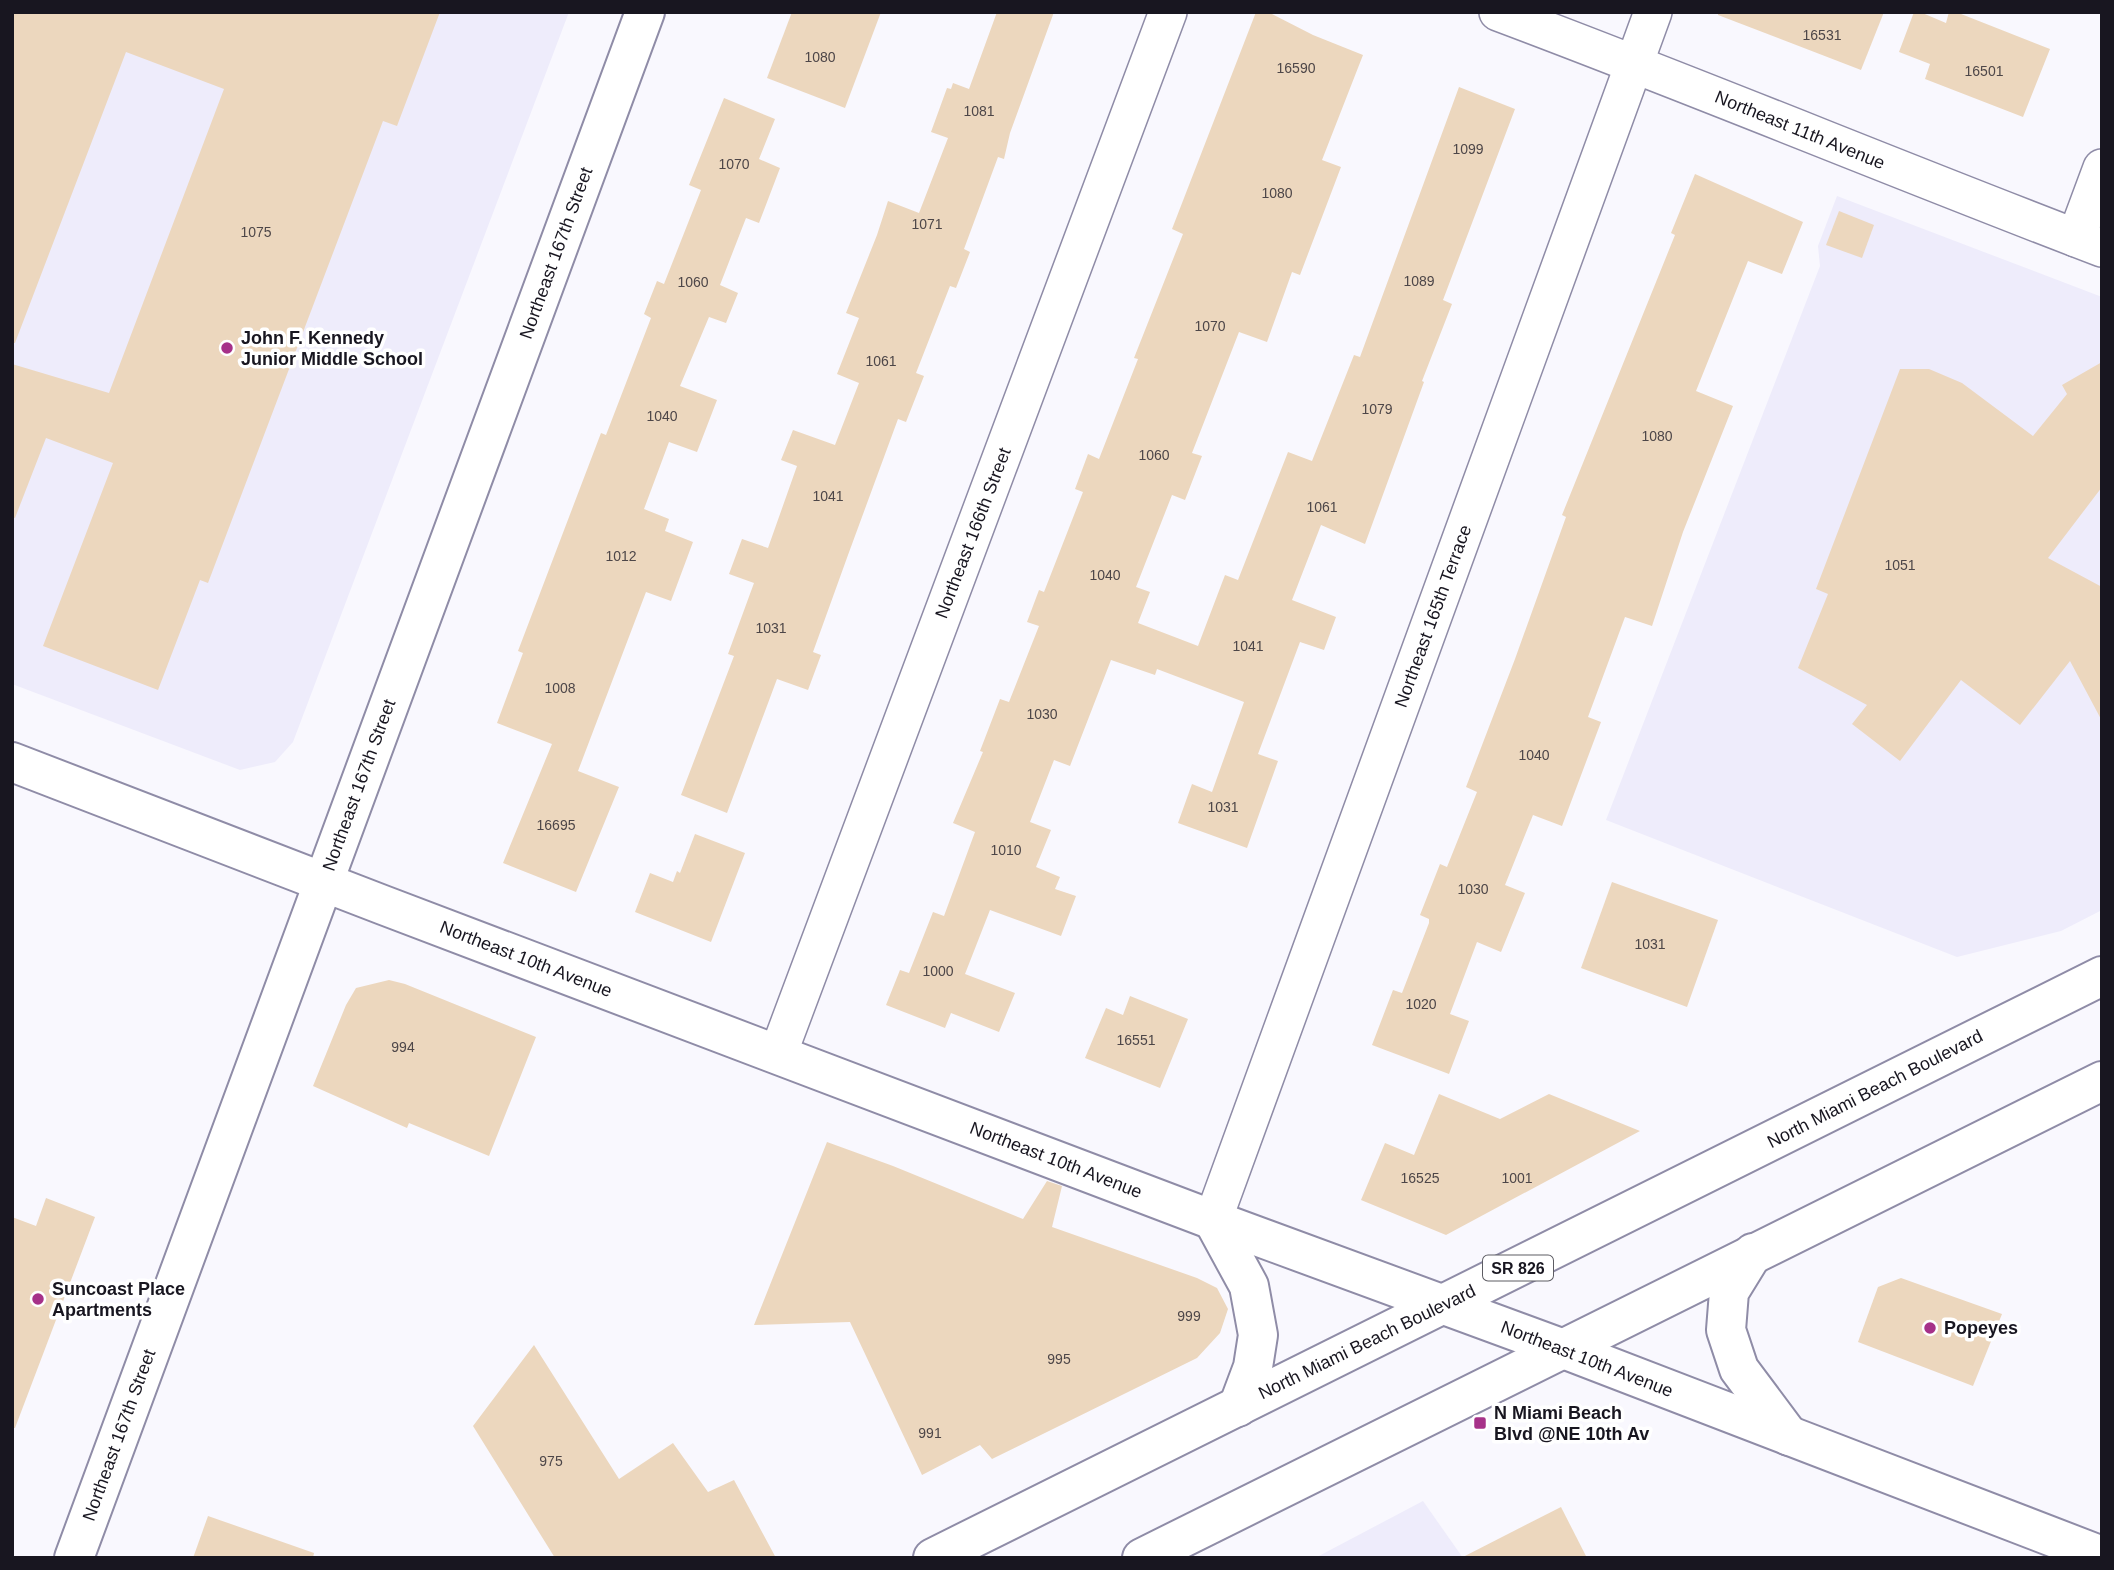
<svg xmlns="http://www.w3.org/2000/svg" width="2114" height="1570" font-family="Arial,sans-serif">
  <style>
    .built { fill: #eeecfb }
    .building { fill: #ecd7be }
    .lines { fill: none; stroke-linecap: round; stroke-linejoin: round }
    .street-casing { stroke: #8f8ca7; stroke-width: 40 }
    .secondary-casing { stroke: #8f8ca7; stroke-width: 42 }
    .primary-casing { stroke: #8f8ca7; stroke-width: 42 }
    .street { stroke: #fff; stroke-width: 37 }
    .secondary { stroke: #fff; stroke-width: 38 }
    .primary { stroke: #fff; stroke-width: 38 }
    .poi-dot { fill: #a63189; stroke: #fff; stroke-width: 2.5 }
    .labels { text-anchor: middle; stroke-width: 7; stroke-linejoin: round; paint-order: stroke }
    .number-label { font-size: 14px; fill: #4d4648 }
    .shield { fill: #fff; stroke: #5d5c63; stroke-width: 2 }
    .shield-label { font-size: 16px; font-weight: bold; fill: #181620 }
    .street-label { font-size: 18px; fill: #181620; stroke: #fff }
    .poi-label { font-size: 18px; font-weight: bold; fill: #181620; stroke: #fff; text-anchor: start }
  </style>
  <rect width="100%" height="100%" fill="#f9f8fe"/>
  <!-- built -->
  <g class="built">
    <polygon points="12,12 569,12 293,742 275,762 240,770 12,684"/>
    <polygon points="1837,196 2102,297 2102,910 2061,931 1957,957 1606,820 1820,266 1818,246"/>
    <polygon points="1423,1501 1463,1558 1315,1558"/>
  </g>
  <!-- building -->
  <g class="building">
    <polygon points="12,12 440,12 397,126 383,121 208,583 200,580 158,690 43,646 113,463 46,438 15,518 12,517 12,364 109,393 224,89 126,52 15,343 12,343"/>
    <polygon points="792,12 881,12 845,108 767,78"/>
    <polygon points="997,12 1054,12 1010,133 1004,159 998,157 964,249 970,252 956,288 950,286 916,373 924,376 906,422 898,419 848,555 813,652 821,655 808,690 777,679 727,813 681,795 734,656 728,654 754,583 729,574 742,539 768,548 797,466 781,460 793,430 835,445 859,383 837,374 859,318 846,313 877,235 888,201 919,213 948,138 931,132 947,88 951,89 953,83 969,89"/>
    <polygon points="1256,12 1268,12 1313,35 1363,55 1322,160 1341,167 1300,275 1292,272 1267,342 1239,332 1192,453 1202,456 1185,500 1172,495 1136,587 1150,592 1138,623 1198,646 1225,575 1238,580 1288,452 1312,461 1354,355 1360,357 1459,87 1515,109 1443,300 1452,304 1422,381 1424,382 1365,544 1321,525 1292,600 1336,617 1324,650 1300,642 1258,754 1278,761 1247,848 1178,823 1192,784 1212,792 1244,702 1157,669 1155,675 1111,660 1070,766 1054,760 1030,822 1051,830 1036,867 1060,877 1055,889 1076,896 1061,936 990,910 965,974 1015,993 999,1032 951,1013 945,1028 886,1005 900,970 909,973 933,912 944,916 975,832 953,823 983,752 980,751 1000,699 1009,702 1039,626 1027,622 1039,590 1044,592 1083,492 1075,489 1088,454 1099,459 1138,359 1134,358 1183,234 1172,229"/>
    <polygon points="1718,12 1884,12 1861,70 1718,15"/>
    <polygon points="1914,12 1920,12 1946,23 1949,12 1956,12 2050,49 2023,117 1925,79 1930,64 1899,52"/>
    <polygon points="724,98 775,119 759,159 780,168 759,223 746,218 720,285 738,293 726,323 709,317 680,386 717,400 697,452 669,442 644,509 669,519 665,531 693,542 671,601 646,592 578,771 619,787 576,892 503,863 552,744 497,723 523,653 518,651 601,433 606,435 651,318 644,314 657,281 664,284 701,190 689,185"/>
    <polygon points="1695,174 1803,222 1782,274 1748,261 1696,391 1733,406 1683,532 1652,626 1625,617 1588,717 1601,722 1562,826 1533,815 1505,885 1525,893 1501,952 1477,942 1450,1014 1469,1021 1449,1074 1372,1045 1393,990 1402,993 1429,923 1429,919 1420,915 1440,864 1447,867 1477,792 1466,787 1515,659 1566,517 1562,515 1675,235 1671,233"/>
    <polygon points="1839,211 1874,225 1862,258 1826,245"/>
    <polygon points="2102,362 2102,487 2048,558 2102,587 2102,721 2070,661 2020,725 1961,680 1900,761 1852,724 1867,705 1798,668 1828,594 1816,589 1900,369 1929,369 1962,383 2033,436 2067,394 2062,385"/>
    <polygon points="695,834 745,853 711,942 635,912 650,873 673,882 677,871 680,873"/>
    <polygon points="1612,882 1718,920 1687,1007 1581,968"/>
    <polygon points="389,980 405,984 536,1037 489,1156 409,1123 407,1128 313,1086 346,1005 356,988"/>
    <polygon points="1130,996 1188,1019 1160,1088 1085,1058 1106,1008 1123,1015"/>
    <polygon points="1439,1094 1500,1119 1549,1094 1640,1131 1446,1235 1361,1200 1385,1143 1414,1155"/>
    <polygon points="827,1142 893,1166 1023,1219 1047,1181 1062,1186 1052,1227 1197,1278 1217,1288 1228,1309 1220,1333 1197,1358 992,1459 980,1445 922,1475 850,1322 754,1325"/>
    <polygon points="46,1198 95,1217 15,1428 12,1428 12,1217 36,1226"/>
    <polygon points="1901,1278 2002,1314 1973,1386 1858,1342 1878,1287"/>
    <polygon points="534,1345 619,1479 673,1443 708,1492 734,1480 776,1558 555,1558 473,1426"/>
    <polygon points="1561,1507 1587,1558 1461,1558"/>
    <polygon points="208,1516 314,1553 313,1558 193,1558"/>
  </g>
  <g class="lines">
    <!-- street casing -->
    <g class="street-casing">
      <g id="street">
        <path d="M1498,12C1701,88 1900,171 2102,248"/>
        <polyline points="2076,238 2102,168"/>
        <polyline points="778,1054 1168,12"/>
        <polyline points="1213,1220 1653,12"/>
      </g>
    </g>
    <!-- secondary casing -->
    <g class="secondary-casing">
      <g id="secondary">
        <polyline points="12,762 383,905 1213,1220 1561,1348 2102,1556"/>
        <polyline points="74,1558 645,12"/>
      </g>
    </g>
    <!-- primary casing -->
    <g class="primary-casing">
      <g id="primary">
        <polyline points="1213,1220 1249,1286 1258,1335 1253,1367 1238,1407"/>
        <polyline points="1753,1253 1729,1292 1726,1330 1739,1369 1789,1436"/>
        <polyline points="933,1558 2102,976"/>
        <polyline points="1142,1558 2102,1081"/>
      </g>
    </g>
    <!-- street -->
    <use href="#street" class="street"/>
    <!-- secondary -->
    <use href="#secondary" class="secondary"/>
    <!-- primary -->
    <use href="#primary" class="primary"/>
  </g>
  <!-- markers -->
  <g class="poi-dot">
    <circle cx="227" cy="348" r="7"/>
    <circle cx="38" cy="1299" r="7"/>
    <circle cx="1930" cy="1328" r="7"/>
    <rect x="1473" y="1416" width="14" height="14" rx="3.5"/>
  </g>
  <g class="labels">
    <!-- number labels -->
    <g class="number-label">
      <text x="1822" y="40">16531</text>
      <text x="820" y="62">1080</text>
      <text x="1296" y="73">16590</text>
      <text x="1984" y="76">16501</text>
      <text x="979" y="116">1081</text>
      <text x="1468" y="154">1099</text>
      <text x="734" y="169">1070</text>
      <text x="1277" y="198">1080</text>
      <text x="927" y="229">1071</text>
      <text x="256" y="237">1075</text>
      <text x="1419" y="286">1089</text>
      <text x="693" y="287">1060</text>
      <text x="1210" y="331">1070</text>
      <text x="881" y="366">1061</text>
      <text x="1377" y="414">1079</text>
      <text x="662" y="421">1040</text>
      <text x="1657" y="441">1080</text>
      <text x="1154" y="460">1060</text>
      <text x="828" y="501">1041</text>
      <text x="1322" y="512">1061</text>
      <text x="621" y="561">1012</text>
      <text x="1900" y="570">1051</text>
      <text x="1105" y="580">1040</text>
      <text x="771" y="633">1031</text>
      <text x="1248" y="651">1041</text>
      <text x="560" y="693">1008</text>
      <text x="1042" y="719">1030</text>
      <text x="1534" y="760">1040</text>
      <text x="1223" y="812">1031</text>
      <text x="556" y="830">16695</text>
      <text x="1006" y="855">1010</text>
      <text x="1473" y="894">1030</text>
      <text x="1650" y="949">1031</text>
      <text x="938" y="976">1000</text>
      <text x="1421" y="1009">1020</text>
      <text x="1136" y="1045">16551</text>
      <text x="403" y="1052">994</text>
      <text x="1420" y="1183">16525</text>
      <text x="1517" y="1183">1001</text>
      <text x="1189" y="1321">999</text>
      <text x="1059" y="1364">995</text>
      <text x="930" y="1438">991</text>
      <text x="551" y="1466">975</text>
    </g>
    <!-- shield labels -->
    <rect class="shield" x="1483" y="1255.5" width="70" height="25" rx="5"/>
    <g class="shield-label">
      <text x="1518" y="1274">SR 826</text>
    </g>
    <!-- street labels -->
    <g class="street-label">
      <text transform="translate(1800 130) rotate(22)" y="6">Northeast 11th Avenue</text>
      <text transform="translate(556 253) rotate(-70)" y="6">Northeast 167th Street</text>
      <text transform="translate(973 533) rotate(-69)" y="6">Northeast 166th Street</text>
      <text transform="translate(1433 616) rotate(-70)" y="6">Northeast 165th Terrace</text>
      <text transform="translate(359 785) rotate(-70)" y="6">Northeast 167th Street</text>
      <text transform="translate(526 959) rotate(21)" y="6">Northeast 10th Avenue</text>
      <text transform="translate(1875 1089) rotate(-27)" y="6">North Miami Beach Boulevard</text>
      <text transform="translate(1056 1160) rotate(21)" y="6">Northeast 10th Avenue</text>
      <text transform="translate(1367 1342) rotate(-26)" y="6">North Miami Beach Boulevard</text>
      <text transform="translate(1587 1359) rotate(21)" y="6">Northeast 10th Avenue</text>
      <text transform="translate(119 1435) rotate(-70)" y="6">Northeast 167th Street</text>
    </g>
    <!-- poi labels -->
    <g class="poi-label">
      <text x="241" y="344">John F. Kennedy<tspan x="241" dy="21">Junior Middle School</tspan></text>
      <text x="52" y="1295">Suncoast Place<tspan x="52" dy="21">Apartments</tspan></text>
      <text x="1944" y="1334">Popeyes</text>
      <text x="1494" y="1419">N Miami Beach<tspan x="1494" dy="21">Blvd @NE 10th Av</tspan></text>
    </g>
  </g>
  <!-- border -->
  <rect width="2114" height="1570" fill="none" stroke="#181620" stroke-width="28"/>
</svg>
